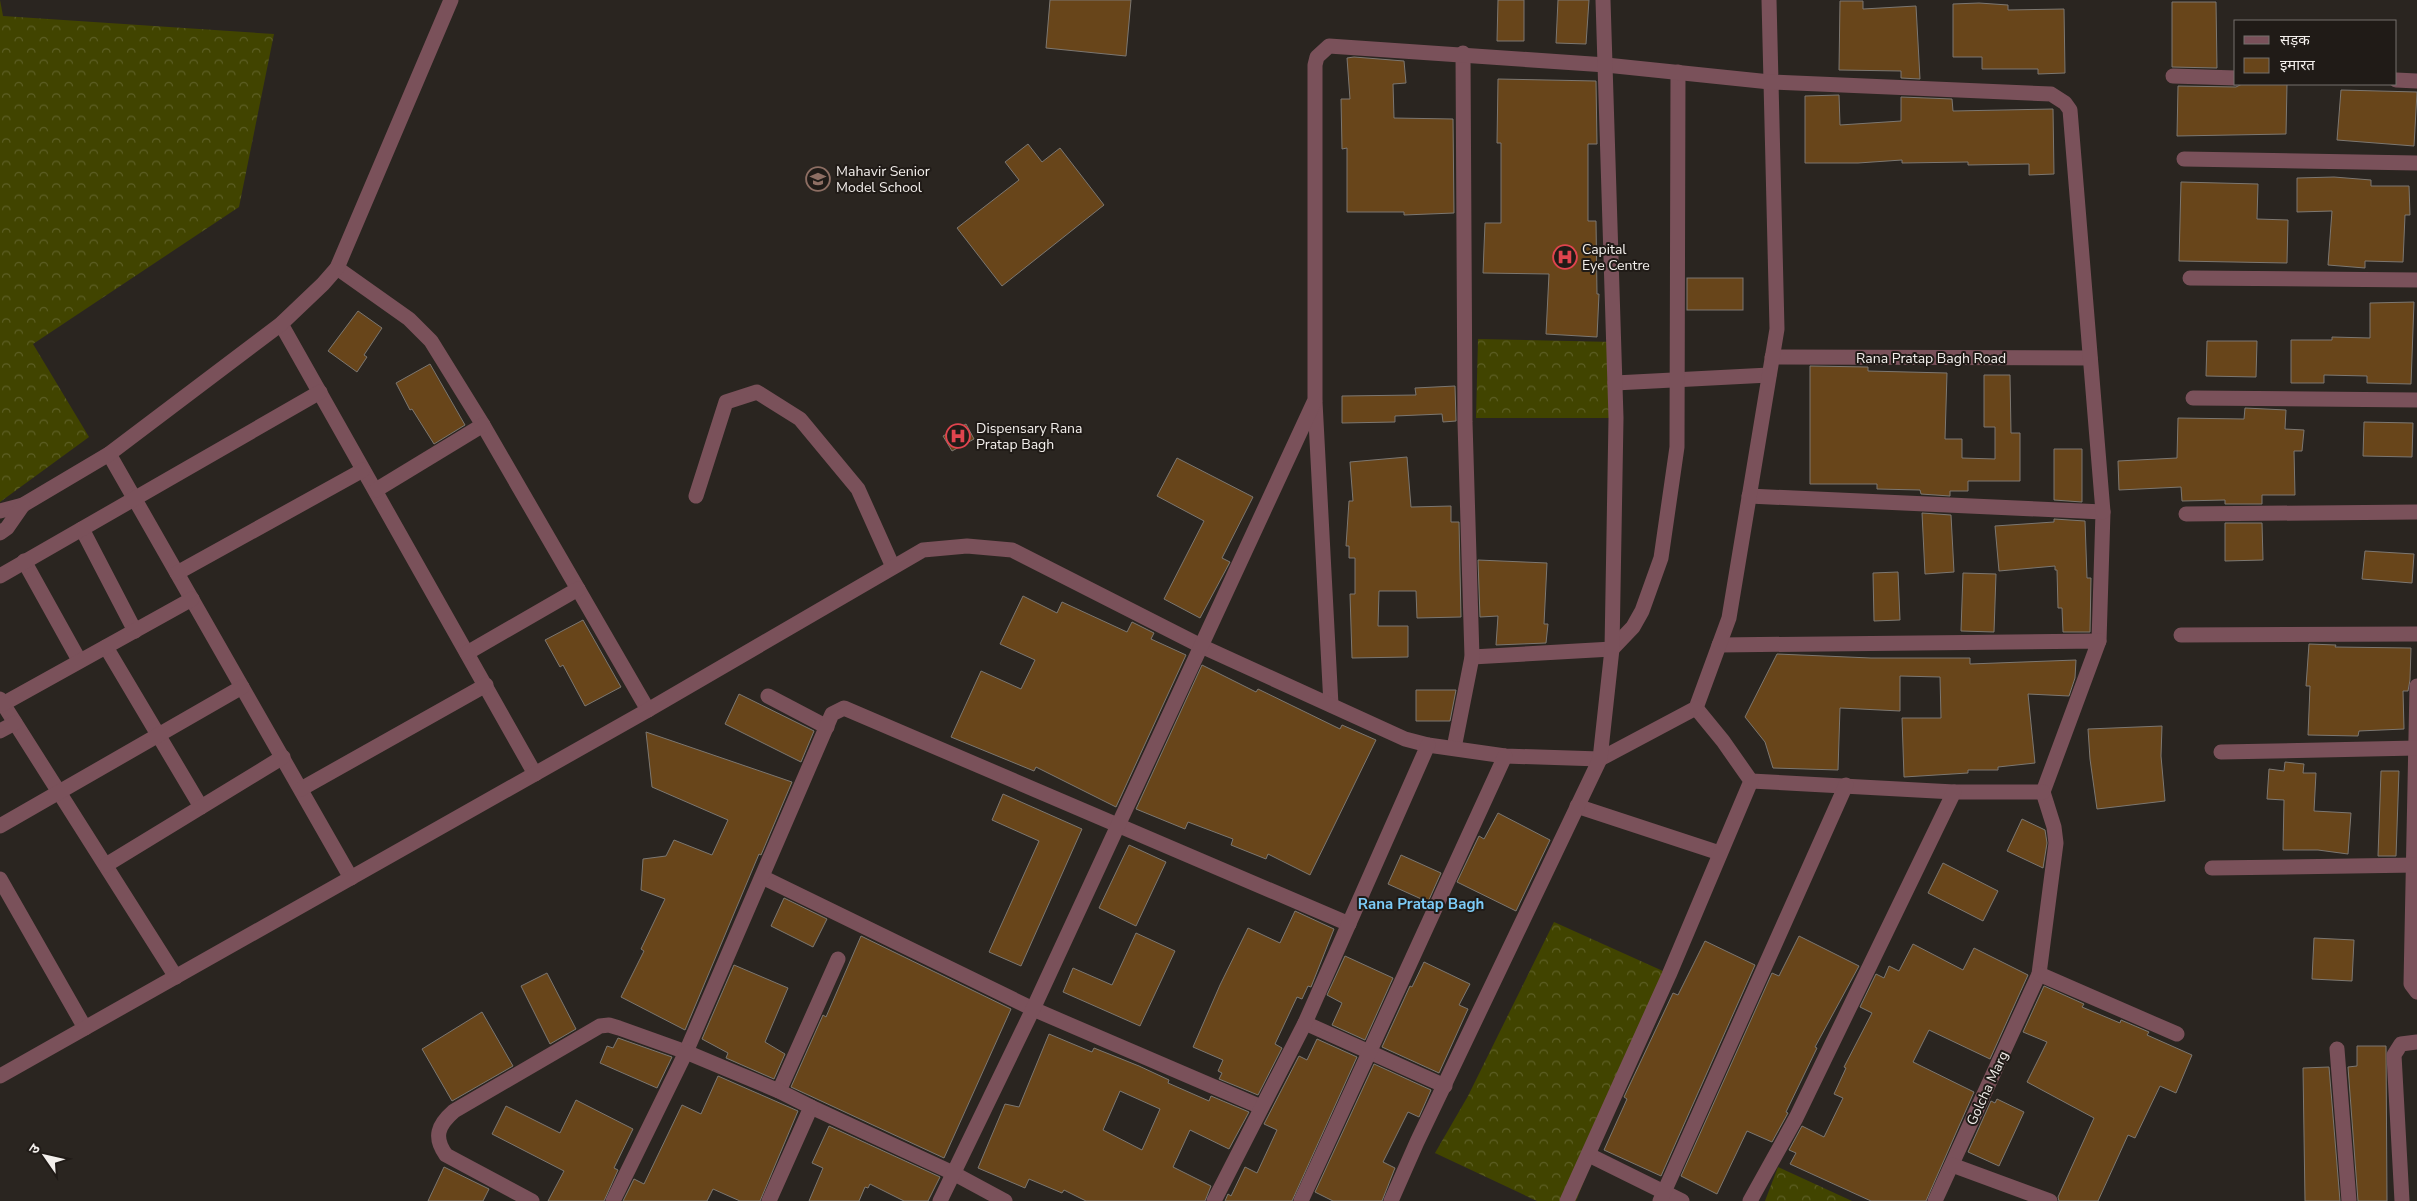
<svg xmlns="http://www.w3.org/2000/svg" width="2417" height="1201" font-family="'Nunito Sans','Noto Sans Devanagari',sans-serif">
  <style>
    .forest { fill: url(#forest-crowns) }
    .building { fill: #68451a; stroke: #7c7771; fill-rule: evenodd }
    .lines { fill: none; stroke-linecap: round; stroke-linejoin: round }
    .minor { stroke: #7a515a; stroke-width: 15 }
    .labels { text-anchor: middle; stroke-width: 4; stroke-linejoin: round; paint-order: stroke }
    .poi-label { font-size: 14px; fill: #f3efec; stroke: #201b17; text-anchor: start }
    .street-label { font-size: 14px; fill: #f3efec; stroke: #201b17 }
    .neighbourhood-label { font-size: 15px; font-weight: bold; fill: #7cccf8; stroke: #201b17 }
  </style>
  <defs>
    <pattern id="forest-crowns" width="20" height="18" patternUnits="userSpaceOnUse" patternTransform="scale(1.25)"><rect width="20" height="18" fill="#414400"/><path d="M2 6a3 3 0 1 1 6 0M12 15a3 3 0 1 1 6 0" fill="none" stroke="#5d5f25"/></pattern>
  </defs>
  <rect width="100%" height="100%" fill="#2a2520"/>
  <!-- forest -->
  <g class="forest">
    <polygon points="0,0 3,16 274,34 239,207 33,344 89,437 0,502"/>
    <polygon points="1478,339 1615,342 1616,418 1476,418"/>
    <polygon points="1554,922 1674,976 1594,1156 1576,1201 1537,1201 1435,1153 1468,1096"/>
    <polygon points="1778,1167 1852,1201 1765,1201"/>
  </g>
  <!-- building -->
  <g class="building">
    <polygon points="1050,0 1131,0 1126,56 1046,48"/>
    <polygon points="1498,0 1524,0 1524,41 1497,41"/>
    <polygon points="1558,0 1589,0 1586,44 1556,43"/>
    <polygon points="1840,1 1863,1 1863,9 1916,6 1920,79 1901,78 1901,71 1839,70"/>
    <polygon points="2172,2 2216,2 2217,68 2172,67"/>
    <polygon points="1979,3 2008,5 2008,10 2064,9 2065,73 2038,74 2038,69 1982,69 1982,57 1953,57 1953,4"/>
    <polygon points="1354,57 1404,61 1406,83 1393,84 1394,118 1453,119 1454,213 1404,215 1404,212 1347,212 1347,148 1342,149 1341,99 1350,99 1347,58"/>
    <polygon points="1498,79 1596,81 1597,144 1588,144 1588,221 1596,221 1597,294 1599,294 1597,337 1546,334 1549,274 1483,273 1485,223 1501,223 1501,143 1497,143"/>
    <polygon points="2242,84 2287,84 2286,134 2177,136 2178,86 2236,87"/>
    <polygon points="2341,90 2417,92 2414,146 2337,140"/>
    <polygon points="1839,95 1840,125 1901,121 1901,97 1952,99 1953,111 2053,109 2054,174 2029,175 2029,164 1968,165 1968,162 1902,163 1902,160 1858,163 1805,163 1805,96"/>
    <polygon points="1028,144 1042,162 1060,148 1104,205 1002,286 957,228 1019,180 1005,162"/>
    <polygon points="2334,177 2371,180 2371,186 2409,186 2410,215 2405,215 2403,262 2365,261 2365,268 2328,265 2332,211 2297,212 2297,178"/>
    <polygon points="2181,182 2258,184 2257,219 2288,220 2287,263 2179,261"/>
    <rect x="1687" y="278" width="56" height="32"/>
    <polygon points="2414,302 2411,384 2367,383 2367,376 2324,375 2324,383 2291,383 2291,340 2332,340 2332,337 2370,338 2370,303"/>
    <polygon points="358,311 382,328 364,355 367,357 357,372 328,351"/>
    <polygon points="2207,341 2257,341 2256,377 2206,376"/>
    <polygon points="430,364 465,425 434,444 412,409 410,410 396,383"/>
    <polygon points="1810,366 1868,367 1868,371 1947,373 1945,439 1962,439 1962,458 1995,459 1995,427 1984,427 1984,375 2010,375 2011,433 2020,433 2020,481 1968,481 1968,491 1950,491 1950,496 1921,494 1920,490 1877,489 1877,484 1810,484"/>
    <polygon points="1455,386 1456,421 1443,422 1442,414 1395,416 1395,422 1342,423 1342,396 1416,395 1415,388"/>
    <polygon points="2245,408 2286,410 2285,429 2304,430 2302,451 2294,451 2295,495 2262,495 2262,504 2225,504 2225,500 2182,501 2181,487 2119,490 2118,461 2177,458 2178,418 2244,419"/>
    <polygon points="2364,422 2413,423 2412,457 2363,456"/>
    <polygon points="966,424 974,439 952,451 943,436"/>
    <polygon points="2054,449 2082,449 2082,502 2054,500"/>
    <polygon points="1407,457 1411,507 1451,506 1451,522 1459,522 1461,617 1417,618 1416,591 1379,591 1378,626 1408,626 1408,657 1352,658 1350,594 1355,594 1355,558 1349,558 1349,546 1346,546 1349,501 1353,501 1350,462"/>
    <polygon points="1177,458 1253,497 1222,558 1230,562 1200,618 1164,599 1204,521 1157,496"/>
    <polygon points="1922,513 1951,515 1954,572 1925,574"/>
    <polygon points="2054,519 2085,521 2087,578 2091,578 2090,632 2063,632 2062,608 2058,608 2057,570 2055,570 2055,566 1999,571 1995,526 2054,522"/>
    <polygon points="2225,523 2262,523 2263,560 2225,561"/>
    <polygon points="2365,551 2414,554 2412,583 2362,579"/>
    <polygon points="1478,560 1547,563 1544,624 1548,624 1546,643 1496,645 1498,616 1480,617"/>
    <polygon points="1898,572 1900,620 1874,621 1873,573"/>
    <polygon points="1963,573 1996,574 1994,632 1961,631"/>
    <polygon points="1023,596 1057,613 1062,602 1127,632 1132,622 1154,633 1151,639 1186,655 1116,807 1036,767 1034,771 951,737 981,671 1021,689 1035,660 1000,644"/>
    <polygon points="583,620 621,687 585,706 563,665 560,667 545,640"/>
    <polygon points="2309,644 2336,645 2335,647 2411,648 2410,680 2408,691 2403,691 2404,729 2359,731 2358,736 2308,735 2310,686 2306,686"/>
    <polygon points="1777,654 1871,658 1970,658 1970,664 2076,660 2075,678 2069,696 2028,694 2035,763 1998,767 1998,770 1968,770 1968,773 1904,777 1902,718 1941,718 1940,677 1900,676 1900,711 1840,708 1838,770 1773,768 1765,742 1745,717"/>
    <polygon points="1202,665 1256,692 1258,689 1340,729 1342,725 1376,740 1310,875 1268,854 1266,859 1231,845 1233,839 1188,822 1185,829 1136,809"/>
    <polygon points="1416,690 1456,690 1450,721 1416,721"/>
    <polygon points="739,694 814,731 801,762 725,724"/>
    <polygon points="2162,726 2161,756 2165,801 2097,809 2090,759 2088,729"/>
    <polygon points="646,732 792,782 761,855 759,854 685,1030 621,997 644,951 641,949 665,899 641,890 643,859 666,856 674,840 712,855 728,820 652,787"/>
    <polygon points="2285,762 2304,764 2303,773 2316,773 2314,811 2351,813 2348,854 2318,850 2283,850 2284,800 2267,799 2269,769 2284,771"/>
    <polygon points="2381,771 2399,771 2396,856 2378,856"/>
    <polygon points="1003,794 1082,829 1021,966 989,952 1039,841 992,820"/>
    <polygon points="1498,813 1550,840 1516,911 1457,882 1479,836 1484,839"/>
    <polygon points="2022,819 2045,830 2047,843 2043,868 2007,851"/>
    <polygon points="1129,845 1166,862 1136,926 1099,908"/>
    <polygon points="1401,855 1441,873 1428,902 1388,884"/>
    <polygon points="1943,863 1998,891 1983,921 1928,893"/>
    <polygon points="784,898 827,919 813,947 771,926"/>
    <polygon points="1295,911 1334,929 1311,987 1308,986 1302,999 1297,997 1275,1044 1282,1048 1258,1095 1219,1079 1222,1073 1218,1071 1223,1060 1193,1047 1220,985 1248,928 1280,943"/>
    <polygon points="1136,933 1175,951 1140,1026 1063,992 1073,968 1112,985"/>
    <polygon points="861,936 1011,1009 944,1158 791,1087 823,1015 826,1017"/>
    <polygon points="1799,936 1859,966 1815,1047 1817,1048 1786,1112 1788,1113 1772,1142 1747,1131 1717,1194 1681,1176 1772,973 1779,976"/>
    <polygon points="2314,938 2354,940 2352,981 2312,979"/>
    <polygon points="1705,941 1755,965 1661,1176 1604,1150 1627,1099 1624,1097 1673,993 1678,995"/>
    <polygon points="1913,944 1963,970 1974,948 2028,975 1990,1059 1929,1030 1913,1062 1974,1092 1926,1201 1871,1201 1790,1164 1796,1153 1789,1150 1802,1126 1824,1137 1843,1098 1834,1094 1846,1068 1844,1067 1872,1013 1860,1007 1876,974 1884,978 1889,966 1899,971"/>
    <polygon points="1345,956 1393,978 1365,1040 1332,1025 1342,1003 1327,995"/>
    <polygon points="1424,962 1470,984 1459,1005 1468,1009 1439,1073 1382,1047 1410,986 1412,987"/>
    <polygon points="734,965 788,988 765,1042 785,1054 774,1079 726,1058 728,1053 702,1039"/>
    <polygon points="547,973 576,1029 550,1044 521,986"/>
    <polygon points="2044,986 2084,1004 2082,1007 2120,1023 2121,1020 2149,1032 2147,1035 2192,1055 2176,1093 2160,1086 2135,1138 2128,1135 2098,1201 2059,1201 2058,1197 2094,1118 2027,1082 2047,1042 2023,1032"/>
    <polygon points="482,1012 513,1066 452,1101 422,1049"/>
    <path d="M1049,1034L1092,1052L1094,1048L1139,1066L1169,1080L1168,1083L1209,1101L1211,1096L1249,1112L1229,1149L1190,1130L1173,1167L1211,1186L1205,1201H1086L1064,1190L1062,1193L1029,1179L1025,1188L978,1168L1005,1104L1019,1107ZM1120,1091L1160,1109L1142,1150L1103,1130Z"/>
    <polygon points="618,1038 672,1057 657,1088 600,1063 607,1046 613,1048"/>
    <polygon points="1317,1039 1357,1057 1292,1201 1225,1201 1228,1194 1231,1196 1245,1167 1257,1173 1277,1130 1264,1124 1299,1056 1307,1060"/>
    <polygon points="2357,1046 2386,1046 2387,1201 2358,1201 2348,1067 2357,1066"/>
    <polygon points="1374,1064 1431,1090 1419,1117 1408,1112 1383,1162 1395,1168 1382,1201 1333,1201 1315,1192"/>
    <polygon points="2329,1067 2340,1201 2305,1201 2303,1068"/>
    <polygon points="718,1076 798,1111 760,1201 740,1201 713,1189 707,1201 623,1201 634,1179 644,1184 682,1105 701,1114"/>
    <polygon points="1997,1099 2024,1112 1999,1166 1968,1152 1991,1101 1995,1103"/>
    <polygon points="576,1100 633,1129 614,1168 618,1170 604,1201 548,1201 564,1171 492,1134 506,1106 560,1133"/>
    <polygon points="829,1126 940,1177 928,1201 904,1201 870,1184 868,1188 865,1187 859,1201 809,1201 823,1168 812,1163"/>
    <polygon points="444,1167 489,1189 483,1201 428,1201"/>
  </g>
  <g class="lines">
    <!-- minor -->
    <g class="minor">
      <polyline points="2173,76 2236,78"/>
      <polyline points="2396,80 2417,81"/>
      <polyline points="2184,159 2417,163"/>
      <polyline points="337,268 409,319 431,341 483,425 648,710"/>
      <polyline points="2190,278 2417,280"/>
      <polyline points="281,324 535,774"/>
      <polyline points="1772,357 2090,358"/>
      <polyline points="1615,383 1769,375"/>
      <polyline points="2193,398 2417,400"/>
      <polyline points="1315,402 1331,705"/>
      <polyline points="109,454 351,878"/>
      <polyline points="376,490 483,425"/>
      <polyline points="696,496 726,402 757,392 800,419 858,489 893,567"/>
      <polyline points="1749,496 2103,512 2099,641"/>
      <polyline points="0,511 23,505 109,454 281,324 323,284 337,268 451,0"/>
      <polyline points="2186,514 2417,512"/>
      <polyline points="82,529 135,631"/>
      <polyline points="0,533 7,528 23,505"/>
      <polyline points="24,561 79,660"/>
      <polyline points="177,573 363,470"/>
      <polyline points="0,576 320,392"/>
      <polyline points="2181,635 2417,634"/>
      <polyline points="1719,645 2099,641 2043,792 2054,827 2056,843 2039,974 1935,1201"/>
      <polyline points="106,647 201,807"/>
      <polyline points="467,653 578,589"/>
      <polyline points="1472,657 1612,649 1633,627 1642,611 1661,558 1677,447 1678,72"/>
      <polyline points="2417,686 2411,984 2417,992"/>
      <polyline points="768,696 827,727"/>
      <polyline points="0,699 176,977"/>
      <polyline points="3,704 192,599"/>
      <polyline points="0,731 15,723"/>
      <polyline points="1454,748 1472,657 1465,422 1463,53"/>
      <polyline points="2221,752 2417,748"/>
      <polyline points="1751,781 1954,792 2043,792"/>
      <polyline points="301,789 486,685"/>
      <polyline points="1577,806 1720,853"/>
      <polyline points="0,826 242,687"/>
      <polyline points="106,865 283,757"/>
      <polyline points="2212,868 2417,865"/>
      <polyline points="762,877 1033,1009 1261,1107"/>
      <polyline points="0,879 85,1028"/>
      <polyline points="2039,974 2177,1034"/>
      <polyline points="1305,1023 1445,1086"/>
      <polyline points="2337,1049 2349,1201"/>
      <polyline points="0,1076 648,710 923,550 967,546 1012,550 1201,646 1405,739 1428,745 1505,756 1600,759 1696,708 1729,618 1777,329 1769,0"/>
      <polyline points="779,1091 838,959"/>
      <polyline points="811,1107 953,1173 1005,1201"/>
      <polyline points="1589,1155 1682,1201"/>
      <polyline points="1952,1165 2050,1201"/>
      <path d="M532,1201L446,1155C433,1137 438,1125 454,1111L600,1026L609,1025L619,1028L686,1052L832,714L844,708L1349,924"/>
      <polyline points="613,1201 686,1052 779,1091 811,1107 769,1201"/>
      <polyline points="940,1201 1033,1009 1315,400 1315,65 1317,57 1329,46 1606,65 1770,82 2051,94 2065,103 2070,110 2103,512"/>
      <polyline points="1214,1201 1305,1023 1428,745"/>
      <polyline points="1301,1201 1505,756"/>
      <polyline points="1391,1201 1417,1142 1600,759 1612,649 1616,418 1603,0"/>
      <polyline points="1567,1201 1669,975 1751,781 1723,741 1696,708"/>
      <polyline points="1660,1201 1846,785"/>
      <polyline points="1750,1201 1796,1118 1954,792"/>
      <polyline points="2402,1201 2394,1055 2401,1044 2417,1042"/>
    </g>
  </g>
  <!-- icons -->
  <defs>
    <g id="school-ring" transform="scale(1.25)"><circle r="9.5" fill="#201b17" stroke="#8d6e63" stroke-width="1.5"/><path d="M0-5L7-2L0 1L-7-2ZM-4 1L0 2.5L4 1V4Q0 6-4 4Z" fill="#8d6e63"/></g>
    <g id="hospital-ring" transform="scale(1.25)"><circle r="9.5" fill="#201b17" stroke="#e0444e" stroke-width="1.5"/><path d="M-5-5h3v3.5h4V-5h3V5h-3V1.5h-4V5h-3Z" fill="#e0444e"/></g>
  </defs>
  <g fill-rule="evenodd">
    <use href="#school-ring" x="818" y="179"/>
    <use href="#hospital-ring" x="1565" y="257"/>
    <use href="#hospital-ring" x="958" y="436"/>
  </g>
  <g class="labels">
    <!-- poi labels -->
    <g class="poi-label">
      <text x="836" y="176">Mahavir Senior<tspan x="836" dy="16">Model School</tspan></text>
      <text x="1582" y="254">Capital<tspan x="1582" dy="16">Eye Centre</tspan></text>
      <text x="976" y="433">Dispensary Rana<tspan x="976" dy="16">Pratap Bagh</tspan></text>
    </g>
    <!-- street labels -->
    <g class="street-label">
      <text x="1931" y="363">Rana Pratap Bagh Road</text>
      <text transform="translate(1987 1088) rotate(-65)" y="5">Golcha Marg</text>
    </g>
    <!-- neighbourhood labels -->
    <g class="neighbourhood-label">
      <text x="1421" y="909">Rana Pratap Bagh</text>
    </g>
  </g>
  <!-- legend -->
  <rect x="2234" y="20" width="162" height="65" fill="#201b17" stroke="#74706c"/>
  <rect x="2244" y="36" width="25" height="8" fill="#7a515a" stroke="#74706c"/>
  <text x="2280" y="45" font-size="15" fill="#f3efec">सड़क</text>
  <rect x="2244" y="58" width="25" height="15" fill="#68451a" stroke="#74706c"/>
  <text x="2280" y="70" font-size="15" fill="#f3efec">इमारत</text>
  <!-- north arrow -->
  <g transform="translate(45 1156) rotate(304)" stroke="#201b17" stroke-width="4" paint-order="stroke">
  <path d="M0-4L9 19L0 12L-9 19Z" fill="#f3efec"/>
  <text y="-8" font-size="14" font-weight="bold" text-anchor="middle" fill="#f3efec">उ</text>
  </g>
</svg>
